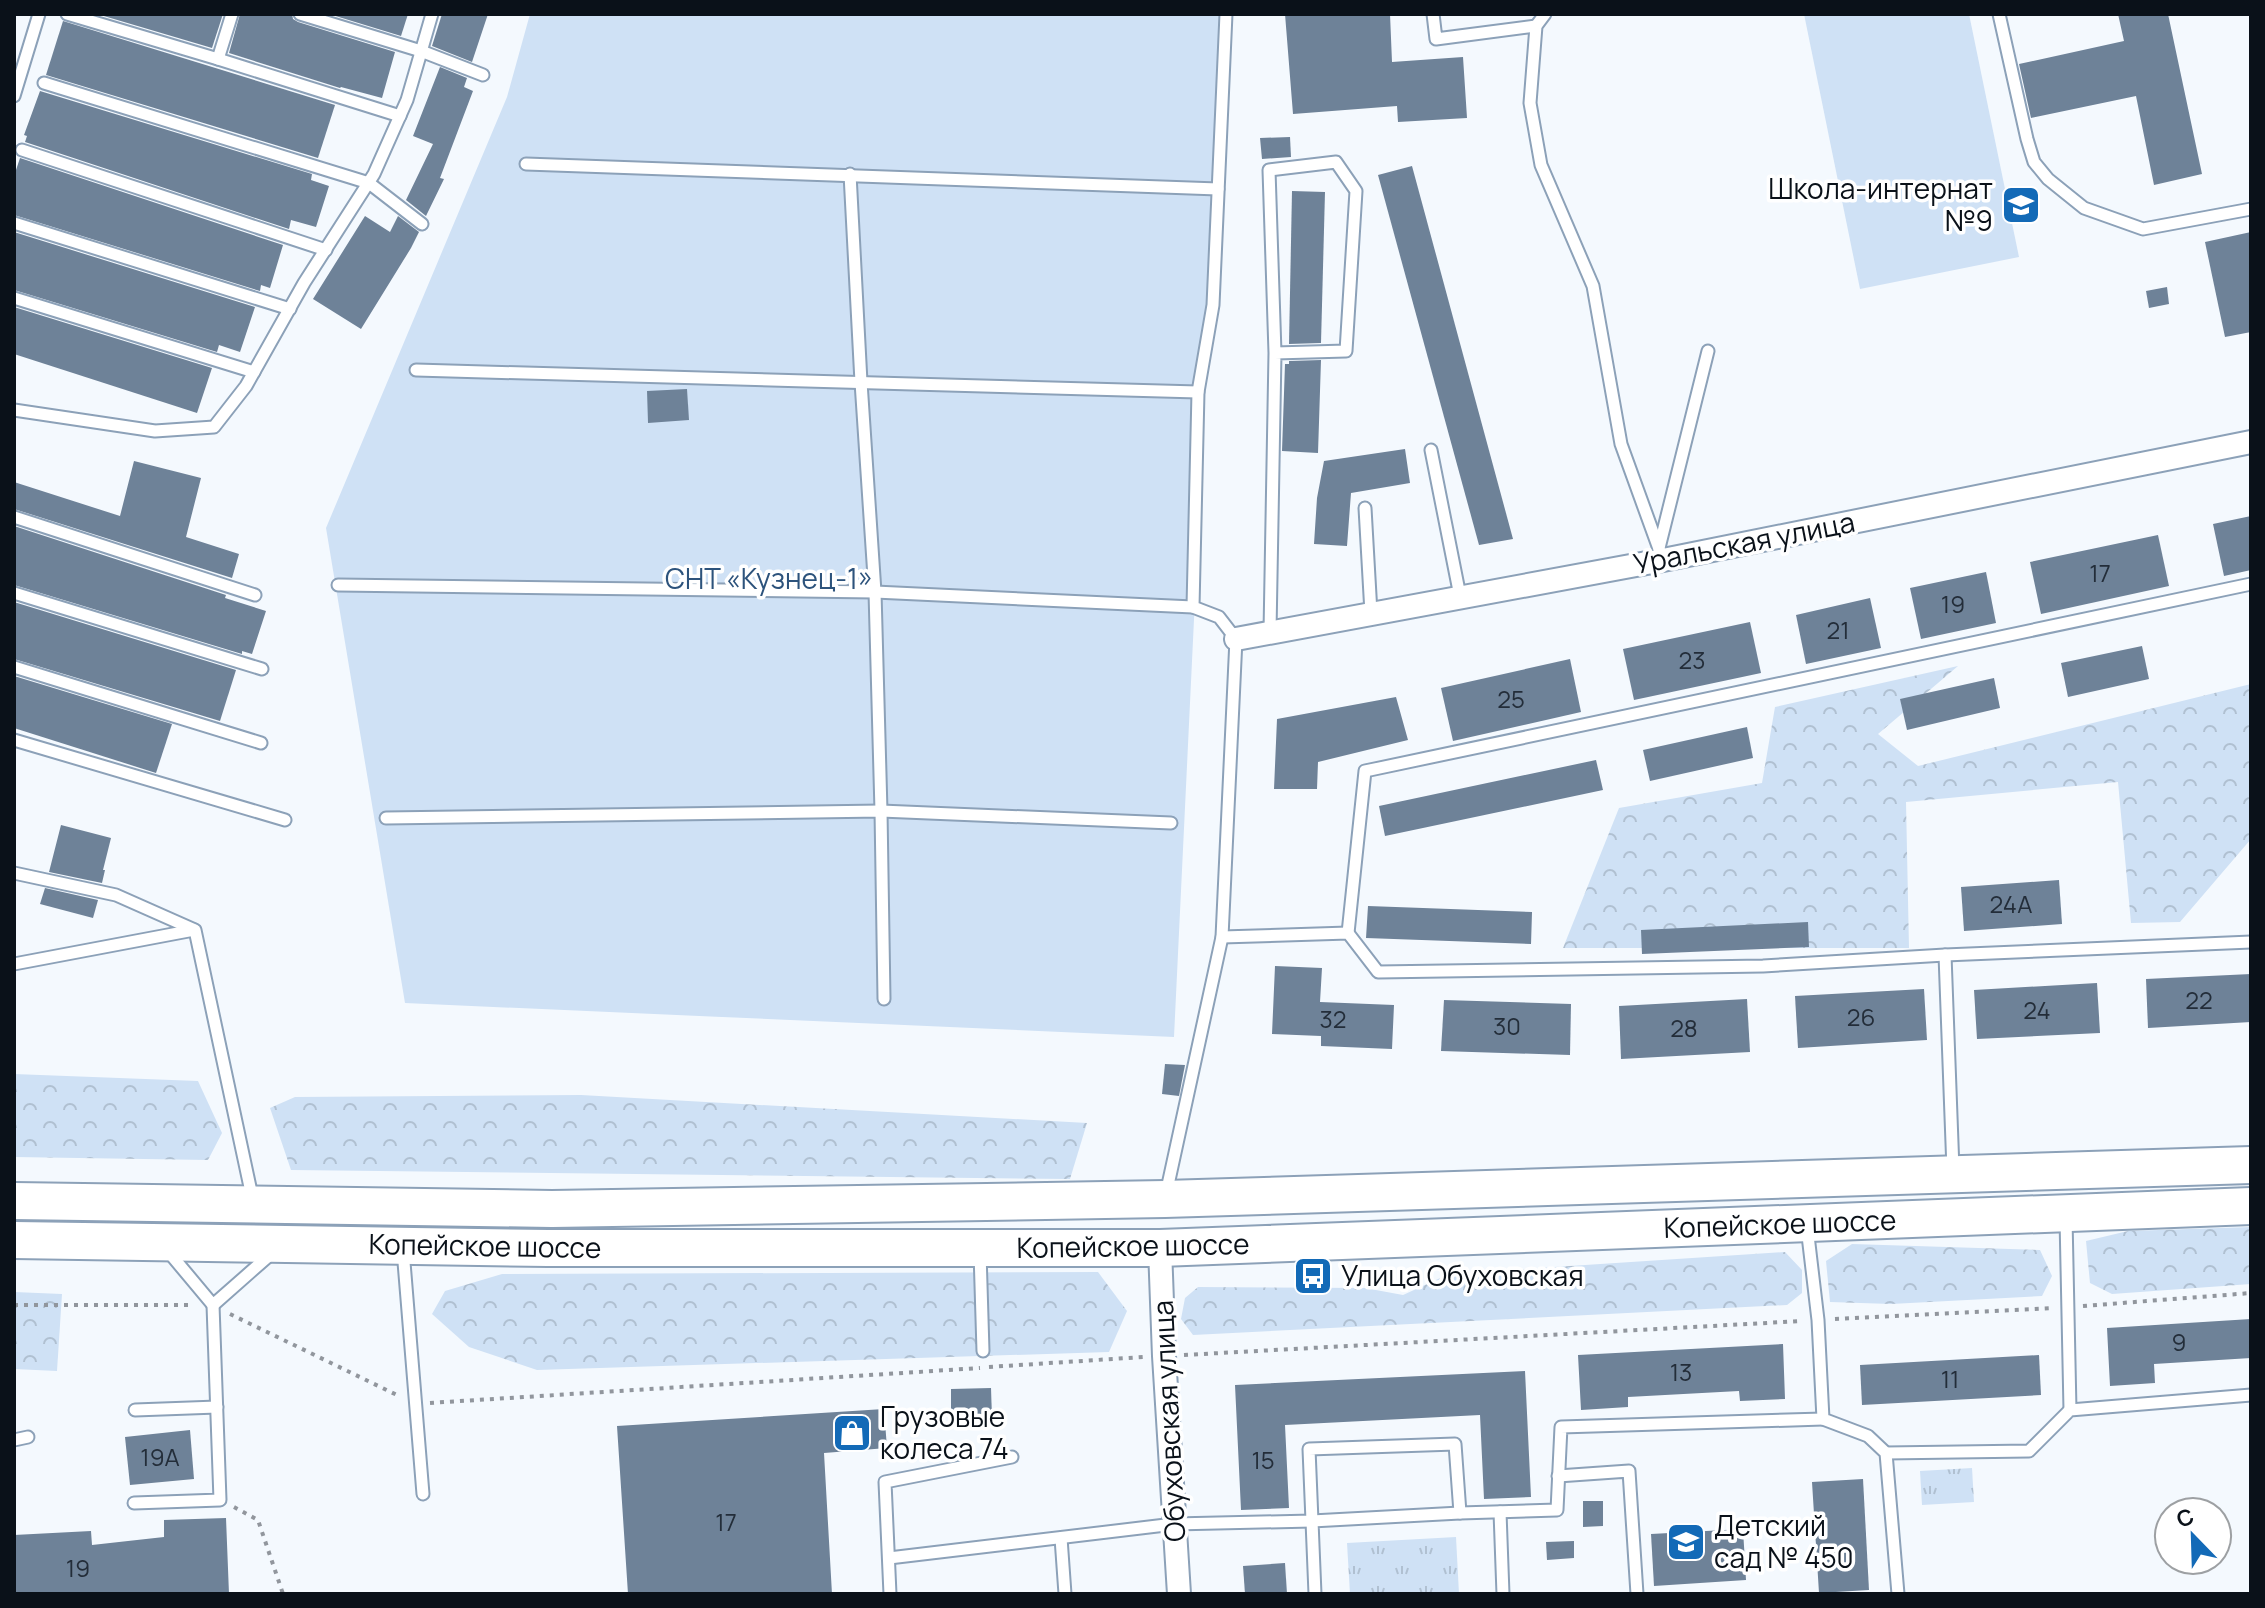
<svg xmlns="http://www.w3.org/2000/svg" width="2265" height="1608" font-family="Manrope,sans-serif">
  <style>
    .forest { fill: url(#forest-crowns) }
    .park { fill: url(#park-tufts) }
    .garden { fill: #cfe1f5 }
    .building { fill: #6e8298 }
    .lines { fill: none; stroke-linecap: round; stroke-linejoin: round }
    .service-casing { stroke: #8ca1b8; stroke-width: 15 }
    .minor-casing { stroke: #8ca1b8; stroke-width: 26 }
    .primary-casing { stroke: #8ca1b8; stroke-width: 40 }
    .path { stroke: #91969d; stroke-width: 4; stroke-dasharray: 4 6; stroke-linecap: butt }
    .service { stroke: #fff; stroke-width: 11 }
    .minor { stroke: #fff; stroke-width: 22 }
    .primary { stroke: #fff; stroke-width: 36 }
    .labels { text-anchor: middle; stroke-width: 7; stroke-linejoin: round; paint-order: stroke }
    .number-label { font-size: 24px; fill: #232d39 }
    .poi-label { font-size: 28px; fill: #0a1119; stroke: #fff; text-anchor: start }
    .street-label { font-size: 28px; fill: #0a1119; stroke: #fff }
    .park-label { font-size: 28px; fill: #2d537c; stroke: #fff }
  </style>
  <defs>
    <pattern id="forest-crowns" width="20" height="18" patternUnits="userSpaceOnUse" patternTransform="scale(2)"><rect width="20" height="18" fill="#cfe1f5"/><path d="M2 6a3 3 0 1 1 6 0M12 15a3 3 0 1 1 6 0" fill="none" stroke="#b0c0d1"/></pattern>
    <pattern id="park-tufts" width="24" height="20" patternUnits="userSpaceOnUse" patternTransform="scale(2)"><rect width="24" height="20" fill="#cfe1f5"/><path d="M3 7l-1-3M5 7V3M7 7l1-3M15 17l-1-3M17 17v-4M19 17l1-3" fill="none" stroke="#b0c0d1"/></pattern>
  </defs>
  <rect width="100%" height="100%" fill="#f4f9fe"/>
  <!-- forest -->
  <g class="forest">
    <polygon points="1958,666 1878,734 1918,766 2251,684 2251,839 2180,922 2131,923 2118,782 1906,802 1909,948 1563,948 1619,808 1762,783 1775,707"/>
    <polygon points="14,1074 198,1081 222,1133 208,1160 14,1157"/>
    <polygon points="581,1095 1087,1123 1070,1179 291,1170 270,1108 295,1097"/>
    <polygon points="2251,1227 2251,1284 2112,1294 2090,1283 2086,1241 2128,1231"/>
    <polygon points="1852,1244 2040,1250 2052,1276 2042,1296 1891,1304 1830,1302 1826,1261"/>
    <polygon points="1785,1252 1802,1270 1802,1293 1787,1305 1193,1335 1181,1319 1185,1298 1198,1287 1365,1288 1403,1295 1449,1274"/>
    <polygon points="1098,1272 1127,1311 1109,1352 537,1370 469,1347 432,1314 445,1291 502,1274"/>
    <polygon points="14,1292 62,1294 57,1371 14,1369"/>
  </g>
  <!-- park -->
  <g class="park">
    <polygon points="1972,1468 1974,1502 1922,1505 1920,1471"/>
    <polygon points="1456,1537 1459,1594 1350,1594 1347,1543"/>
  </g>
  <!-- garden -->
  <g class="garden">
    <polygon points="530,14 1223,14 1174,1037 405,1003 326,528 507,97"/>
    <polygon points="1804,14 1969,14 2019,257 1860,289"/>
  </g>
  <!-- building -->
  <g class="building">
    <polygon points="97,14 223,14 212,48"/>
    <polygon points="240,14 292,14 293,19 298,22 395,52 382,98 341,87 340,88 229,53"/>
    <polygon points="329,14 408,14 401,36"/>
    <polygon points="442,14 488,14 472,62 432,46"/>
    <polygon points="1285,14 1390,14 1392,62 1463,57 1467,118 1398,122 1397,106 1293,114"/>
    <polygon points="2118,14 2168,14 2202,174 2154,185 2136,96 2031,118 2019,64 2124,41"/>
    <polygon points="63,21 335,105 318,158 46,75"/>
    <polygon points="440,67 467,78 464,87 473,91 440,178 444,179 426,216 406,200 433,144 413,136"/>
    <polygon points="40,91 312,174 311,180 329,186 316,227 291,220 289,229 25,142 27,136 24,135"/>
    <polygon points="1290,137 1291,157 1262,159 1260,138"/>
    <polygon points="20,158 283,245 270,288 261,285 260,291 14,215 14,176"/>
    <polygon points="1412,166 1513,539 1479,545 1378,175"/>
    <polygon points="1292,191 1325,192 1321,343 1289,344"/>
    <polygon points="365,216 390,232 398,216 419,232 411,248 361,329 313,299"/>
    <polygon points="14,232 255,307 240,352 219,345 217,352 14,290"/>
    <polygon points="2251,232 2251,332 2225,337 2205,242"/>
    <polygon points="2167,287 2169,304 2149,308 2146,291"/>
    <polygon points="14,307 212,368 197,413 14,354"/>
    <polygon points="1321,360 1318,453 1282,451 1285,364 1289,364 1289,361"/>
    <polygon points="687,389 689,420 648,423 647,391"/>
    <polygon points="1405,449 1410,483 1351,493 1347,546 1314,544 1317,498 1324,461"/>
    <polygon points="134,461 201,478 186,537 239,554 232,578 14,509 14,482 120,516"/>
    <polygon points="2251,516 2251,570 2224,576 2213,524"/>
    <polygon points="14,526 226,595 225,598 266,611 252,654 242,651 242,654 14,585"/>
    <polygon points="2158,535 2169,586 2041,614 2030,562"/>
    <polygon points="1986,572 1996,623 1921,639 1910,588"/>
    <polygon points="1870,598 1881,648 1806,664 1796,615"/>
    <polygon points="14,602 236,670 220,721 14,659"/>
    <polygon points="1750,622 1761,673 1634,700 1623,649"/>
    <polygon points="2142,646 2149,679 2068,697 2061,663"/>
    <polygon points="1570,659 1581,712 1453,741 1441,688"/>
    <polygon points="14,676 172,724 156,773 14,728"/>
    <polygon points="1994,678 2000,708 1907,730 1900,699"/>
    <polygon points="1396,697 1408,740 1318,762 1317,789 1274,789 1277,719"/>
    <polygon points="1747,727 1753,758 1650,781 1643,750"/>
    <polygon points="1596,760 1603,790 1385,836 1379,806"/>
    <polygon points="61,825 111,838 103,870 105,870 102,883 49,872"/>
    <polygon points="2059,880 2062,924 1964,931 1961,887"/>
    <polygon points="45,888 98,900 93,918 40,904"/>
    <polygon points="1368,906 1532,912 1531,944 1366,938"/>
    <polygon points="1808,922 1809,947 1642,954 1641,930"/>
    <polygon points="1275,966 1322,968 1320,1002 1394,1005 1392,1049 1321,1046 1321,1036 1272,1034"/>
    <polygon points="2251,974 2251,1022 2148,1028 2146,979"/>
    <polygon points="2097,983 2100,1033 1977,1039 1974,990"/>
    <polygon points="1924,989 1927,1040 1798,1048 1795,996"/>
    <polygon points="1747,999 1750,1052 1621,1059 1619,1006"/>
    <polygon points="1444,1000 1571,1004 1570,1055 1441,1051"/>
    <polygon points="1165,1064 1185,1065 1179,1096 1162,1094"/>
    <polygon points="2251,1319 2251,1358 2154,1364 2155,1383 2110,1386 2107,1328"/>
    <polygon points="1783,1344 1785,1399 1740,1401 1739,1391 1628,1397 1628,1407 1581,1410 1578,1355"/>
    <polygon points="2039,1355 2041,1395 1862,1405 1860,1365"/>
    <polygon points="1525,1371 1531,1497 1484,1499 1480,1415 1285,1425 1289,1508 1241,1510 1235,1385"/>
    <polygon points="991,1388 992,1418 951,1419 951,1389"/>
    <polygon points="884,1409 887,1448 824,1453 832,1594 628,1594 617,1426"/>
    <polygon points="190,1430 194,1479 130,1485 125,1437"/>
    <polygon points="1863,1479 1869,1590 1819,1593 1812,1482"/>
    <polygon points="1583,1501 1603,1501 1603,1526 1583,1527"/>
    <polygon points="226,1518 229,1594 14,1594 14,1535 91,1531 92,1545 164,1537 164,1520"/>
    <polygon points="1743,1529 1746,1580 1654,1586 1651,1534"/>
    <polygon points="1574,1541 1574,1558 1547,1560 1546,1542"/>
    <polygon points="1285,1563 1287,1594 1245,1594 1243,1566"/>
  </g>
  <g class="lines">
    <!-- service casing -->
    <g class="service-casing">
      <g id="service">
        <polyline points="67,14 218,59"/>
        <polyline points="232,14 218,59 400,116"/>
        <polyline points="300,14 421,51 483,75"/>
        <polyline points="1433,14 1436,39 1536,26"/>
        <polyline points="1545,14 1536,26 1530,103 1541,165 1593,286 1621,444 1663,560"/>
        <polyline points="1999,14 2027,139 2034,162 2048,179 2084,208 2143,229 2251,209"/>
        <polyline points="44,83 369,183 422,224"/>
        <polyline points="14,96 39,14"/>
        <polyline points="22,150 326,250"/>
        <polyline points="526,164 1218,189"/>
        <polyline points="850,174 861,382 875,592 881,811 884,999"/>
        <polyline points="14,223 290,309"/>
        <polyline points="14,298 254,372"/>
        <polyline points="416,370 1198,392"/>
        <polyline points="14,410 155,431 214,427 246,386 304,283 374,174 407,100 432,14"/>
        <polyline points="1431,450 1460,596"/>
        <polyline points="1365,508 1371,613"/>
        <polyline points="14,517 255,595"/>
        <polyline points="1659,548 1708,351"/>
        <polyline points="338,585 875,592 1193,607"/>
        <polyline points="14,593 262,669"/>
        <polyline points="1270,632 1275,353 1346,351 1356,191 1336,162 1269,170 1275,353"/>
        <polyline points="14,667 261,743"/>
        <polyline points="14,740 285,820"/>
        <polyline points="386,818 881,811 1171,823"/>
        <polyline points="14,873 116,895 195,930 253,1201"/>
        <polyline points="1348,933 1365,771 2251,584"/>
        <polyline points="1222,937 1348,933 1378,972 1763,966 1945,955 2251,942"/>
        <polyline points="1945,955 1953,1170"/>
        <polyline points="14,964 194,930"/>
        <polyline points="1166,1194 1222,937 1236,639 1219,617 1193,607 1198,392 1213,305 1226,14"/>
        <polyline points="2066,1218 2070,1410"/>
        <polyline points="1807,1227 1818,1320 1823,1419 1868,1436 1886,1453 1898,1594"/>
        <polyline points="167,1250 213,1305 272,1253"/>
        <polyline points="403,1250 423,1494"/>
        <polyline points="980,1252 983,1351"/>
        <polyline points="135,1410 217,1407"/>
        <polyline points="14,1440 28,1437"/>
        <polyline points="1886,1453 2029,1451 2070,1410 2251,1395"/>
        <polyline points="1558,1476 1629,1471 1637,1594"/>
        <polyline points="134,1503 220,1500 213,1305"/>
        <polyline points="1500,1512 1503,1594"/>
        <polyline points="1061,1538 1065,1594"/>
        <polyline points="889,1558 1174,1524 1312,1521 1309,1449 1455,1444 1460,1513 1557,1510 1561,1427 1823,1419"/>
        <polyline points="890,1594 885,1482 1012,1457"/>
        <polyline points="1315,1594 1312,1521 1460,1513"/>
      </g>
    </g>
    <!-- minor casing -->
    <g class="minor-casing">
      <g id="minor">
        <polyline points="1236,639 1663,560 2251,442"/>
        <polyline points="1160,1248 1164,1356 1179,1594"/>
      </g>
    </g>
    <!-- primary casing -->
    <g class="primary-casing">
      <g id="primary">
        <polyline points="14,1201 552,1209 1165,1199 2251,1165"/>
        <polyline points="14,1240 548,1248 1160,1248 2251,1206"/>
      </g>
    </g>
    <!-- path -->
    <g class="path">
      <polyline points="14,1305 192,1305"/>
      <polyline points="2083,1306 2251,1293"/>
      <polyline points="230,1314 399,1396"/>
      <polyline points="1835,1319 2054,1308"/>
      <polyline points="1184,1355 1802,1321"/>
      <polyline points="989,1367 1143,1357"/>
      <polyline points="430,1403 980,1368"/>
      <polyline points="234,1507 258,1520 283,1594"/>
    </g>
    <!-- service -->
    <use href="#service" class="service"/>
    <!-- minor -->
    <use href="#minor" class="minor"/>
    <!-- primary -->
    <use href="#primary" class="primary"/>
  </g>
  <!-- icons -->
  <defs>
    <g id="school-square" transform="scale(2)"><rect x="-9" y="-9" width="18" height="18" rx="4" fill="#136ab7" stroke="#fff"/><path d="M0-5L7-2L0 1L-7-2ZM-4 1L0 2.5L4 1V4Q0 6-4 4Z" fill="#fff"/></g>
    <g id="bus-square" transform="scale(2)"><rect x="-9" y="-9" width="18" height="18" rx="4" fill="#136ab7" stroke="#fff"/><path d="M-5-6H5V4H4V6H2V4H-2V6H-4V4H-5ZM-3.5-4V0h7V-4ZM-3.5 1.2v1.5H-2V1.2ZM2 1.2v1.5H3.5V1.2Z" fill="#fff"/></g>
    <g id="shop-square" transform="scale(2)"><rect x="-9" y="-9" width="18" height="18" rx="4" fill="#136ab7" stroke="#fff"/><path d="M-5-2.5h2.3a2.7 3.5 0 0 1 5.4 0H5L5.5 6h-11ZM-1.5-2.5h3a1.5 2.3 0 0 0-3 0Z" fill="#fff"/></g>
  </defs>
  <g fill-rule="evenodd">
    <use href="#school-square" x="2021" y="205"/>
    <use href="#bus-square" x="1313" y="1276"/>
    <use href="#shop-square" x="852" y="1433"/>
    <use href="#school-square" x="1686" y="1542"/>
  </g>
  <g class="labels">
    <!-- number labels -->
    <g class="number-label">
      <text x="2100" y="582">17</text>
      <text x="1953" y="613">19</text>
      <text x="1838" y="639">21</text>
      <text x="1692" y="669">23</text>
      <text x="1511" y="708">25</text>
      <text x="2011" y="913">24А</text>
      <text x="2199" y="1009">22</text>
      <text x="2037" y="1019">24</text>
      <text x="1861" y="1026">26</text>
      <text x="1333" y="1028">32</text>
      <text x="1507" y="1035">30</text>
      <text x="1684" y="1037">28</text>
      <text x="2179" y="1351">9</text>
      <text x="1681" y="1381">13</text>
      <text x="1950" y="1388">11</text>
      <text x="160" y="1466">19А</text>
      <text x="1263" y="1469">15</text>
      <text x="726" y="1531">17</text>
      <text x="78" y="1577">19</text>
    </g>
    <!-- poi labels -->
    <g class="poi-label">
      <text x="1993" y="199" text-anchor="end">Школа-интернат<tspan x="1993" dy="32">№9</tspan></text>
      <text x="1341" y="1286">Улица Обуховская</text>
      <text x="880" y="1427">Грузовые<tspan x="880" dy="32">колеса 74</tspan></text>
      <text x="1714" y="1536">Детский<tspan x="1714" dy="32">сад № 450</tspan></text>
    </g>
    <!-- street labels -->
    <g class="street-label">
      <text transform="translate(1744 543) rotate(-11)" y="10">Уральская улица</text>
      <text transform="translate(1780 1224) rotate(-2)" y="10">Копейское шоссе</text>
      <text transform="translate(485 1246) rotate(1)" y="10">Копейское шоссе</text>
      <text transform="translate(1133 1246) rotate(-1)" y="10">Копейское шоссе</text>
      <text transform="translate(1169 1421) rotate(-93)" y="10">Обуховская улица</text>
    </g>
    <!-- park labels -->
    <g class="park-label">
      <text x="769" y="589">СНТ «Кузнец-1»</text>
    </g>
  </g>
  <!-- border -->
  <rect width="2265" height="1608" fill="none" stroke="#0a1119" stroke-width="32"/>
  <!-- north arrow -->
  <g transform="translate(2193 1536) rotate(337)"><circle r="38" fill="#ffffff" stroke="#9da0a3" stroke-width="2"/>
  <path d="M0-6L14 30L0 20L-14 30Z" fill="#136ab7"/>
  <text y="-12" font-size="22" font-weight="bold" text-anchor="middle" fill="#0a1119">С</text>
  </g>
</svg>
